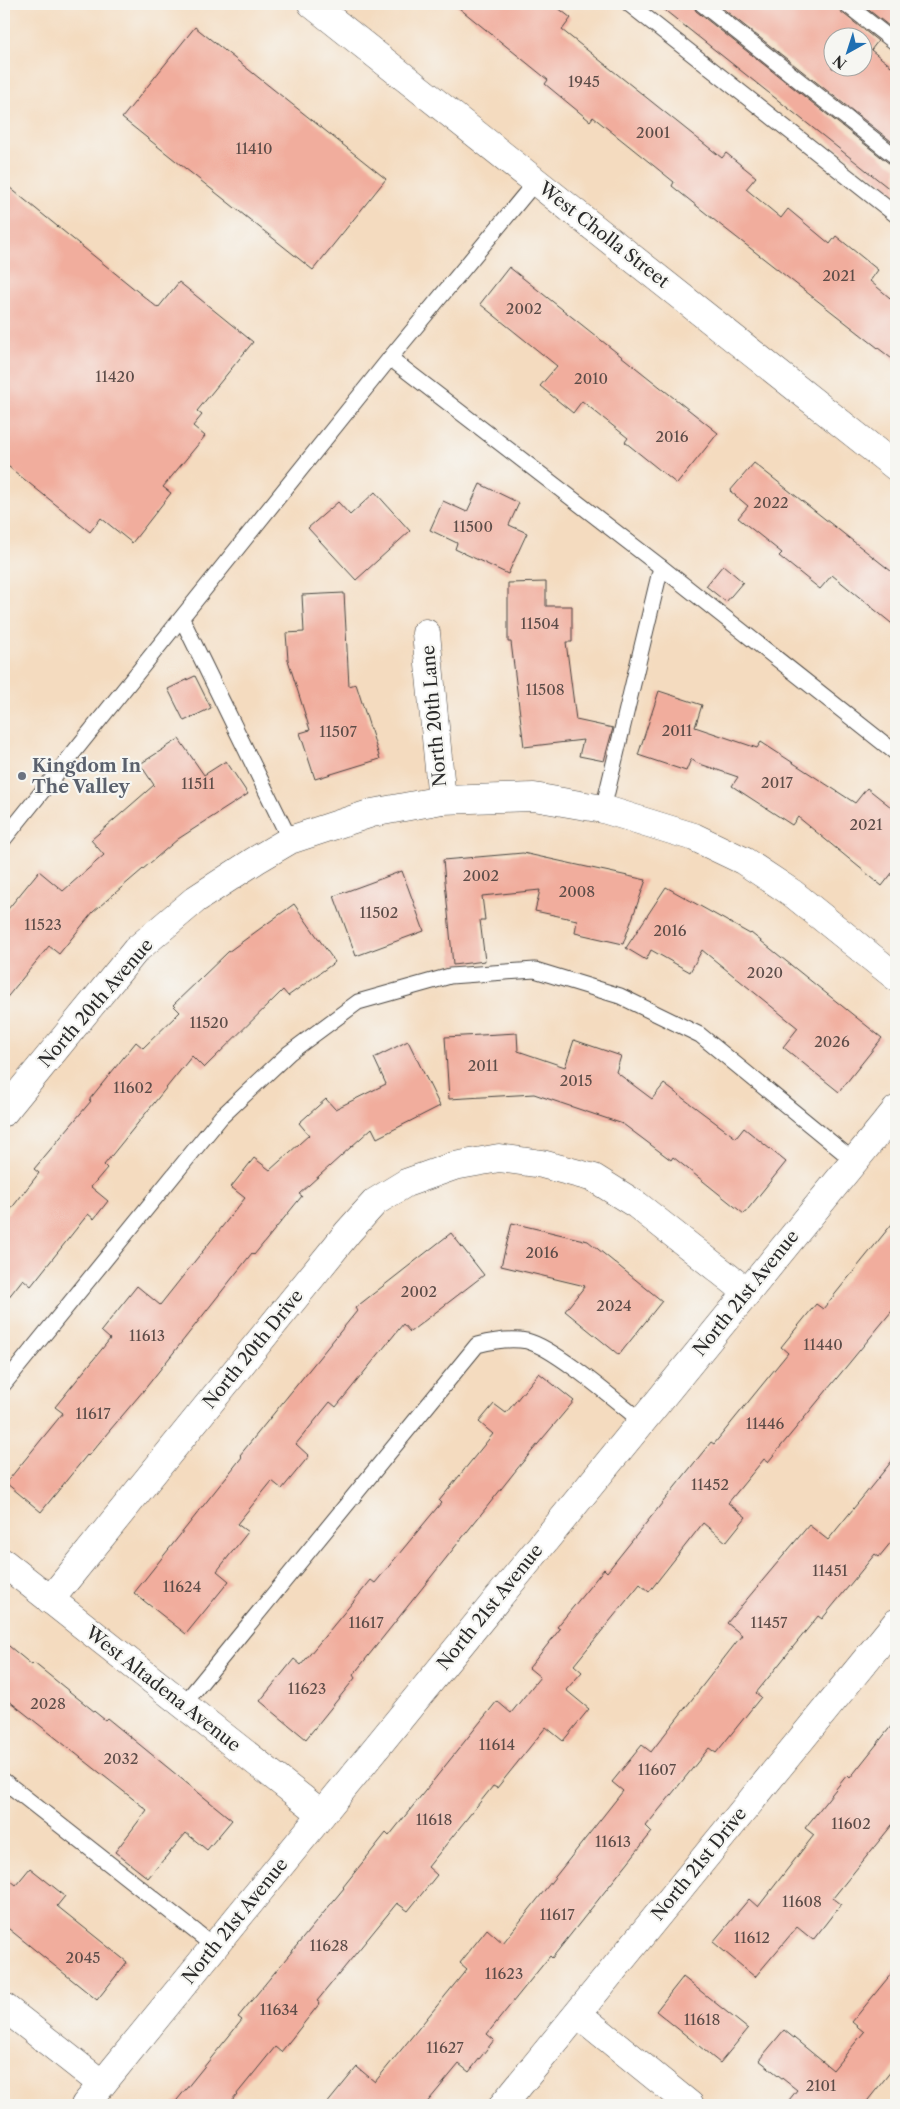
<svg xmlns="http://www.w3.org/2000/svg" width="900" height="2109" font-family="'Libre Caslon Text',serif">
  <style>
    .building { fill: #f1ad9d; fill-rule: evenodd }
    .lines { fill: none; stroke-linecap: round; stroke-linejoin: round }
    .service-casing { stroke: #494541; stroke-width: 17 }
    .minor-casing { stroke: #494541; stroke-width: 29 }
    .tertiary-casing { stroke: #494541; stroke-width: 29 }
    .service { stroke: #fff; stroke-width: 15 }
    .minor { stroke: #fff; stroke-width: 28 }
    .tertiary { stroke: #fff; stroke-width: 28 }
    .worship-dot { fill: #6b7280; stroke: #f6f6f2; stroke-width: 2 }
    .labels { text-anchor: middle; stroke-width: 4.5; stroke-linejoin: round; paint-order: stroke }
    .number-label { font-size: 15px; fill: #5c4c48 }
    .street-label { font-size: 18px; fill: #2b2b2b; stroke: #f6f6f2 }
    .worship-label { font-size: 18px; font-weight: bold; fill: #5b616d; stroke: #f6f6f2; text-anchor: start }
  </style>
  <rect width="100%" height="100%" fill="#f6f6f2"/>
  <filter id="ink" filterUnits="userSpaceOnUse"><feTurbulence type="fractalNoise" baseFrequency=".02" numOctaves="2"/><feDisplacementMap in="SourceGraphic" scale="10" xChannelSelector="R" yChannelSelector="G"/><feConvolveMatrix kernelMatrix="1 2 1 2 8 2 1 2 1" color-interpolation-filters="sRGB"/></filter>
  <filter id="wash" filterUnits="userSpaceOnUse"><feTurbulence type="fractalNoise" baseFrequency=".0096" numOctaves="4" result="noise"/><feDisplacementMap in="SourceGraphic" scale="20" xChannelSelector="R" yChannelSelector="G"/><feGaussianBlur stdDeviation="1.12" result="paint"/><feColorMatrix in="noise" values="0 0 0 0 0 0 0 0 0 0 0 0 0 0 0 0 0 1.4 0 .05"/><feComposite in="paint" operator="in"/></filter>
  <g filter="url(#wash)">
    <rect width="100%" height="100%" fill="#f4dbbf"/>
    <g id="blocks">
      <!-- building -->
      <g class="building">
        <polygon points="454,4 553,4 571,18 562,30 722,158 726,153 756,177 746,189 781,218 788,209 830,244 836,236 878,270 870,281 896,303 896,362 718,223 672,186 674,182 593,117 590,121 545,84 548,80"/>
        <polygon points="657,4 693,4 696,11 890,164 896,166 896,194"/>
        <path d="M717,4H837L840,11L878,41L871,50L896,70V145ZM832,38H862V68H832Z"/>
        <polygon points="861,4 896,4 896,17 889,26"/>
        <polygon points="195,27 386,179 313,270 122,118"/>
        <polygon points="4,183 158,308 179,282 253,342 197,411 202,415 193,426 205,436 163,487 171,493 132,543 101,518 90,532 4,463"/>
        <polygon points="509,267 718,433 677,484 625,442 628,438 582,401 573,413 540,386 557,366 480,304"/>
        <polygon points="754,463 896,575 896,627 832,575 820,589 779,556 782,553 738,518 748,506 730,491"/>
        <polygon points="480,484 519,503 509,525 527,533 508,574 455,549 457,543 430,530 443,501 467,512"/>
        <polygon points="375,492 410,531 356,580 308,528 338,502 350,515"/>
        <polygon points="723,565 743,582 726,602 706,586"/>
        <polygon points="546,582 546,606 572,606 572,642 566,642 576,720 613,728 604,761 579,756 583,740 524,747 511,642 508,642 508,583"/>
        <polygon points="344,593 349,686 356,684 380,759 315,779 300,733 310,730 288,660 286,633 304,632 302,595"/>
        <polygon points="195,676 211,708 184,721 168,689"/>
        <polygon points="659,691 702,705 695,727 757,748 761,742 855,803 867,788 896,811 896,868 882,886 798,817 792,825 732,786 738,777 697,763 691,759 686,771 638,755"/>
        <polygon points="179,739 204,775 226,761 248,794 178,839 93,912 59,954 49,946 4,1001 4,914 39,871 63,891 104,855 91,840 154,785 140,764"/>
        <polygon points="523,853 646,880 623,944 575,933 577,920 535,911 540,890 482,896 485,920 480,920 485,961 453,965 443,860"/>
        <polygon points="402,871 424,931 356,956 334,896"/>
        <polygon points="666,887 750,934 751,933 882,1038 839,1092 783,1047 798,1028 702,950 690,972 651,950 646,960 626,948"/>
        <polygon points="294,904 335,962 288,996 283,990 204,1068 192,1056 104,1165 107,1168 91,1187 108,1201 94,1219 88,1214 31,1286 23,1279 4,1303 4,1218 39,1173 34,1169 91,1101 89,1100 136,1042 143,1048 180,1012 173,1005 228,952"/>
        <polygon points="517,1033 518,1051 565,1067 574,1040 621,1056 616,1072 652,1099 664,1084 736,1138 744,1128 786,1162 744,1214 673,1157 671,1160 623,1124 534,1094 449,1099 445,1037"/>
        <polygon points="408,1041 440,1106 377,1138 372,1128 299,1194 302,1196 254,1255 252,1253 144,1390 88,1456 87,1455 41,1512 6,1483 63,1413 55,1407 110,1339 101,1331 137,1286 160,1305 245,1198 231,1187 254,1158 270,1170 309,1135 299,1123 326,1099 335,1109 386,1084 374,1058"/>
        <polygon points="896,1219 896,1306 768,1462 764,1459 728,1503 746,1517 726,1542 703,1523 649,1592 640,1584 574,1665 582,1672 566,1690 589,1709 563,1741 546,1727 497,1788 493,1786 428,1867 437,1875 408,1911 397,1903 317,2001 320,2003 281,2052 275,2047 228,2105 173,2105 242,2020 238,2017 344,1888 343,1887 386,1833 389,1836 497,1701 511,1713 540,1677 529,1668 560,1629 557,1627 604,1569 607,1572 711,1442 714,1444 788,1353 781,1347 816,1304 823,1309"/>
        <polygon points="512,1223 588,1241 662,1301 619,1355 565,1311 585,1286 501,1266"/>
        <polygon points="451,1233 484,1275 410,1332 403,1324 336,1407 330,1402 296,1444 309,1456 282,1489 272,1481 237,1524 248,1532 217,1571 229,1581 186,1634 134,1593 242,1457 240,1455 357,1311 355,1308"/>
        <polygon points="539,1373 574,1401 517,1469 353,1675 355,1678 306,1739 260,1701 294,1659 301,1665 371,1580 375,1583 441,1503 439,1501 493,1434 479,1422 494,1404 506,1413"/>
        <polygon points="896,1456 896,1536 879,1557 875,1554 822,1619 818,1616 756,1693 761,1697 716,1753 709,1748 646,1826 652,1832 552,1958 550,1956 487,2034 494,2040 469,2072 459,2064 425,2105 326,2105 357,2067 375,2082 467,1969 460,1963 487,1929 503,1943 623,1791 612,1782 642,1745 651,1752 742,1635 727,1623 809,1525 828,1540"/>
        <polygon points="4,1642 32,1665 34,1663 105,1720 107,1718 232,1820 207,1850 186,1833 148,1878 115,1852 147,1810 4,1697"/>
        <polygon points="896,1720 896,1820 833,1898 841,1904 813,1940 797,1927 755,1977 713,1942 749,1899 758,1907 814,1835 805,1828 847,1775 850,1778"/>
        <polygon points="30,1868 65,1896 57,1906 127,1962 97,2000 4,1925 4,1875 16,1885"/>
        <polygon points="896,1968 896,2065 864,2105 785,2105 797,2090 759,2060 784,2030 833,2070 864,2032 852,2022"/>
        <polygon points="683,1977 748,2029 720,2063 656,2011"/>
      </g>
    </g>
  </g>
  <g filter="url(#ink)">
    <use href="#blocks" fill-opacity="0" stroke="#494541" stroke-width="1"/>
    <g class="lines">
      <!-- service casing -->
      <g class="service-casing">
        <g id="service">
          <polyline points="629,4 896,215"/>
          <polyline points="702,4 896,157"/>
          <polyline points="846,4 896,43"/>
          <polyline points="390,358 661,567 896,753"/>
          <polyline points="182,619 290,840"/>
          <polyline points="603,809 661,567"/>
          <polyline points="4,839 390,358 536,181"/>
          <polyline points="4,1384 221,1117 289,1053 358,1002 450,976 535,970 620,996 700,1035 854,1161"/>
          <path d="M183,1705L477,1345C492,1341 511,1338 527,1341C555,1348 616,1401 641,1421"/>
          <polyline points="4,1781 214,1946"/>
        </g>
      </g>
      <!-- minor casing -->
      <g class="minor-casing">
        <g id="minor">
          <polyline points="426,633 442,800"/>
          <polyline points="4,1112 136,950 196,899 256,860 290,840 372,813 442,800 534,797 603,809 694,837 744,861 792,893 896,977"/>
          <polyline points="4,1563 322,1814"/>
          <polyline points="50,1600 348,1232 375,1202 406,1183 454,1166 499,1158 542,1164 594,1178 637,1205 747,1292"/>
          <polyline points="4,2007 102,2084"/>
          <polyline points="578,2014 690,2105"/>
          <polyline points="85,2105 896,1110"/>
          <polyline points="503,2105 896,1623"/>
        </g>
      </g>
      <!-- tertiary casing -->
      <g class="tertiary-casing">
        <polyline id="tertiary" points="312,4 896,467"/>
      </g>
      <!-- service -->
      <use href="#service" class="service"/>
      <!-- minor -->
      <use href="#minor" class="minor"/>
      <!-- tertiary -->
      <use href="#tertiary" class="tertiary"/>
    </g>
  </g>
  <!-- markers -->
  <circle class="worship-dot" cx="22" cy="776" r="5"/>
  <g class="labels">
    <!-- number labels -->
    <g class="number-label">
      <text x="584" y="87">1945</text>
      <text x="653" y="138">2001</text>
      <text x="254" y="154">11410</text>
      <text x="839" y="281">2021</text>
      <text x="524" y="314">2002</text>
      <text x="115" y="382">11420</text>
      <text x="591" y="384">2010</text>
      <text x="672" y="442">2016</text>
      <text x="771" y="508">2022</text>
      <text x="473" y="532">11500</text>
      <text x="540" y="629">11504</text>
      <text x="545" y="695">11508</text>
      <text x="677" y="736">2011</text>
      <text x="338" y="737">11507</text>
      <text x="777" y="788">2017</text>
      <text x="198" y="789">11511</text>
      <text x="866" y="830">2021</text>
      <text x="481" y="881">2002</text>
      <text x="577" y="897">2008</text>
      <text x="379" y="918">11502</text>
      <text x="43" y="930">11523</text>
      <text x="670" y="936">2016</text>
      <text x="765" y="978">2020</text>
      <text x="209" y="1028">11520</text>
      <text x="832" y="1047">2026</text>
      <text x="483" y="1071">2011</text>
      <text x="576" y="1086">2015</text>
      <text x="133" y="1093">11602</text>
      <text x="542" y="1258">2016</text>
      <text x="419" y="1297">2002</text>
      <text x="614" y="1311">2024</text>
      <text x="147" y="1341">11613</text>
      <text x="823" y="1350">11440</text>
      <text x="93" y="1419">11617</text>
      <text x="765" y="1429">11446</text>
      <text x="710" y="1490">11452</text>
      <text x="830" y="1576">11451</text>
      <text x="182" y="1592">11624</text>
      <text x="366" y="1628">11617</text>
      <text x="769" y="1628">11457</text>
      <text x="307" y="1694">11623</text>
      <text x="48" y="1709">2028</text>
      <text x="497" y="1750">11614</text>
      <text x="121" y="1764">2032</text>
      <text x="657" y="1775">11607</text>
      <text x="434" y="1825">11618</text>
      <text x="851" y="1829">11602</text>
      <text x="613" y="1847">11613</text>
      <text x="802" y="1907">11608</text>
      <text x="557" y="1920">11617</text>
      <text x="752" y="1943">11612</text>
      <text x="329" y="1951">11628</text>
      <text x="83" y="1963">2045</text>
      <text x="504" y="1979">11623</text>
      <text x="279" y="2015">11634</text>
      <text x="702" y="2025">11618</text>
      <text x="445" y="2053">11627</text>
      <text x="821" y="2091">2101</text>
    </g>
    <!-- street labels -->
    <g class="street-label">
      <text transform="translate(604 235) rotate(38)" y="6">West Cholla Street</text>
      <text transform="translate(434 716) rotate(-95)" y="6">North 20th Lane</text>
      <text transform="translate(96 1003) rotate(-49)" y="6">North 20th Avenue</text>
      <text transform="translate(746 1293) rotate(-51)" y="6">North 21st Avenue</text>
      <text transform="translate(253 1349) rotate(-51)" y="6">North 20th Drive</text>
      <text transform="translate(490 1607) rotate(-51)" y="6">North 21st Avenue</text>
      <text transform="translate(163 1689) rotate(38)" y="6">West Altadena Avenue</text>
      <text transform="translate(699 1864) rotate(-51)" y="6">North 21st Drive</text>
      <text transform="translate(235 1921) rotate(-51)" y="6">North 21st Avenue</text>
    </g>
    <!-- worship labels -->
    <g class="worship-label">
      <text x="32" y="772">Kingdom In<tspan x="32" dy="21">The Valley</tspan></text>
    </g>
  </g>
  <!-- margin -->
  <rect width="900" height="2109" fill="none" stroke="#f6f6f2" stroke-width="20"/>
  <!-- north arrow -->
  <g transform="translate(848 52) rotate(219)"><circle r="24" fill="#f6f6f2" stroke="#a5a5a2"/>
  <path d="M0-4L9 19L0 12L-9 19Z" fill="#1f6fb2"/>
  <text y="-8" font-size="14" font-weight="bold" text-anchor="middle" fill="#2b2b2b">N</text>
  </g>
</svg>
